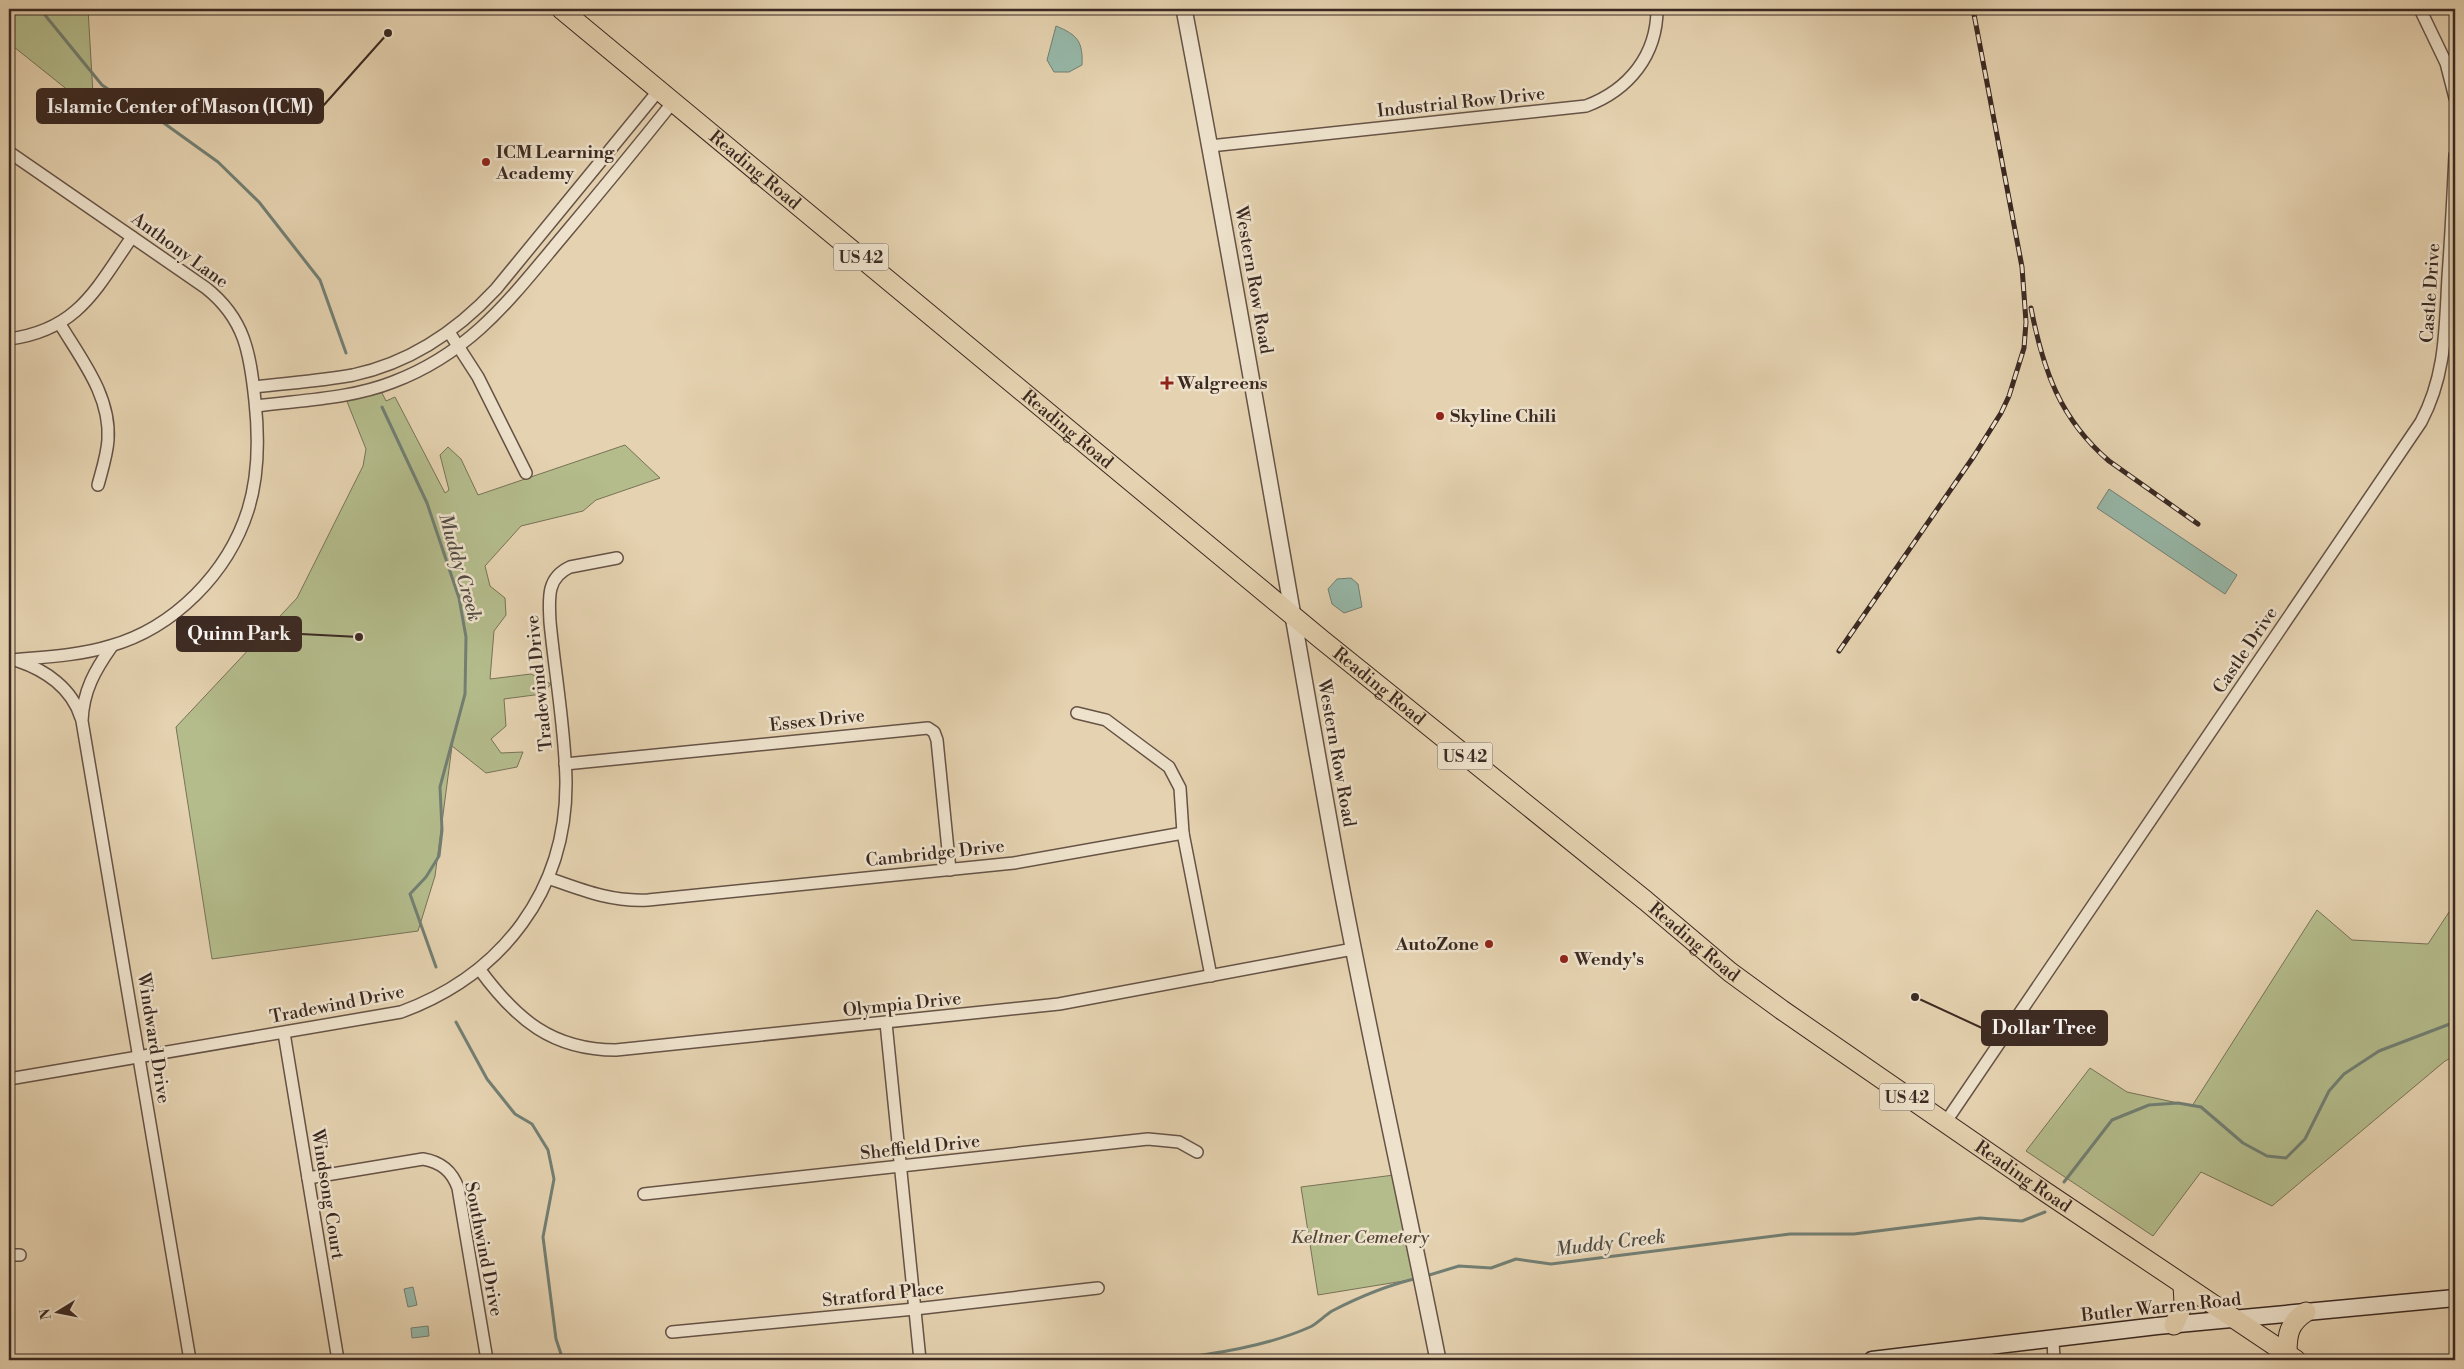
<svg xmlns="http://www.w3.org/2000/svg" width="2464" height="1369" font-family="'Libre Bodoni',serif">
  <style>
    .green { fill: #b4bc8c; stroke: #787257 }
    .water { fill: #96b8a9; stroke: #727f73 }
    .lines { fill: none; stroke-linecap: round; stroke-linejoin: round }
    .stream { stroke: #727f73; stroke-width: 3 }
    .minor-casing { stroke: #665346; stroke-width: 14 }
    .tertiary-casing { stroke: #665346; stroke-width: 18 }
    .secondary-casing { stroke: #3b2922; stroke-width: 19 }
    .primary-casing { stroke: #3b2922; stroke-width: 21 }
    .minor { stroke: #eee2cc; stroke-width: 11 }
    .tertiary { stroke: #eee2cc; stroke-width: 15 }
    .secondary { stroke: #eee2cc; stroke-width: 16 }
    .primary { stroke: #e5d2b0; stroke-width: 19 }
    .rail-casing { stroke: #3b2922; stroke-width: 5 }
    .rail { stroke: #eee2cc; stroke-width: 3; stroke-dasharray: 9; stroke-linecap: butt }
    .poi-dot { fill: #8f2418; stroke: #eee2cc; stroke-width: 2 }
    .labels { text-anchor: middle; stroke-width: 5; stroke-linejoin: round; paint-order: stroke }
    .shield { fill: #eee2cc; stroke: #716055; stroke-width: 1 }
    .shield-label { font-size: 16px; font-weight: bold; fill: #3b2922 }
    .street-label { font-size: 18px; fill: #3b2922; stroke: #eee2cc }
    .poi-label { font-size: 18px; font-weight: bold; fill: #3b2922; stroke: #eee2cc; text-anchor: start }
    .park-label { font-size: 18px; font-style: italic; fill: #534637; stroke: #eee2cc }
    .water-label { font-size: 19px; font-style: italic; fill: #524d44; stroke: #eee2cc }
    .leader { fill: none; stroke: #3b2922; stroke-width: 2 }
    .callout-dot { fill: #3b2922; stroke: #eee2cc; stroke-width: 2 }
    .callout { fill: #3b2922; stroke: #3b2922; stroke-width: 2 }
    .callout-label { font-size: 19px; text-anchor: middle; font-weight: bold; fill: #fff }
  </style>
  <rect width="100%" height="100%" fill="#e5d2b0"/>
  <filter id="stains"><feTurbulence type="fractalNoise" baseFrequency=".004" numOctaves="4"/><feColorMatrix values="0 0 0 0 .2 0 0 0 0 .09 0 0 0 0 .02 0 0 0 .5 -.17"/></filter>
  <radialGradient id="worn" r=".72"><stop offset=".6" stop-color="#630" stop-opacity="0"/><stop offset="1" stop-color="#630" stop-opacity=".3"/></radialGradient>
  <!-- green -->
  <g class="green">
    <polygon points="9,9 88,9 94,111 9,43"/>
    <polygon points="381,391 386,401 395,397 445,493 449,490 440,455 448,447 461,459 478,495 625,445 660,478 596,500 583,511 521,526 485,566 490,586 505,598 506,615 494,631 490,679 531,674 551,684 542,694 504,699 506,726 491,739 501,753 523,752 517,767 486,773 452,746 435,876 418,931 212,959 176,727 297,598 363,466 366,449 346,399"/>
    <polygon points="2455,903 2455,1056 2445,1061 2272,1206 2201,1172 2153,1236 2026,1151 2090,1068 2127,1092 2192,1106 2317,910 2352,940 2428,944"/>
    <polygon points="1394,1175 1422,1278 1318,1295 1301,1187"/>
  </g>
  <!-- water -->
  <g class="water">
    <path d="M1056,26C1078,35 1083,42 1082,65L1069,72H1054L1047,60Z"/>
    <polygon points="2109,489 2237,575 2225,594 2097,508"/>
    <polygon points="1351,578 1358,584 1362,607 1344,613 1332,604 1328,589 1337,579"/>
    <polygon points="413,1287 417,1305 408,1307 404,1289"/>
    <polygon points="428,1326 429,1336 412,1338 411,1328"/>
  </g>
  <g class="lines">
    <!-- stream -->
    <g class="stream">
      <polyline points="40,9 102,85 127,102 154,116 218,162 259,202 320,280 346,353"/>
      <polyline points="382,407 427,503 459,598 466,637 465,694 440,787 442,830 439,856 426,877 410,894 436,967"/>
      <polyline points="456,1022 487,1079 515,1114 532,1124 548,1150 554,1179 543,1237 556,1339 563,1360"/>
      <polyline points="2064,1182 2112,1120 2149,1105 2178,1103 2201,1107 2243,1143 2267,1156 2286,1158 2305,1139 2329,1091 2344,1074 2379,1051 2455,1022"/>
      <polyline points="1426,1276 1459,1266 1491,1268 1516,1259 1551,1264 1790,1234 1854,1234 1980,1218 2022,1221 2045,1212"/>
      <path d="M1165,1360C1213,1354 1265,1347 1310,1327C1318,1323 1324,1316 1332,1311C1359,1297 1388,1285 1418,1278"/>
    </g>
    <!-- minor casing -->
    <g class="minor-casing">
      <g id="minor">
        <polyline points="2420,9 2446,63 2455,98"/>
        <path d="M1210,146L1586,106C1629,90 1657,55 1657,9"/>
        <path d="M9,152L206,288C245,319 250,353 255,401C259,438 259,475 248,510C228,573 174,628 110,646C78,656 42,657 9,660"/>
        <path d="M60,324C81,359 111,396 108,440C107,455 102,470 98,485"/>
        <polyline points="449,332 478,377 526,473"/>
        <path d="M9,339C78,330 96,289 132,237"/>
        <path d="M254,387C287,383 321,381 353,375C409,363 457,331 496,289L659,90"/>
        <path d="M256,406C301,400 350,399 393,382C472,352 511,298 563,236C600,192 637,147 673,102"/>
        <path d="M112,646C95,670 83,691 82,721L190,1360"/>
        <path d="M18,661C45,670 72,688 81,718"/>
        <polyline points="1077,713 1106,720 1169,767 1180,788 1183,833"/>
        <polyline points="565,764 928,728 934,732 937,740 950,870"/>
        <path d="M548,878C582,890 611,902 648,900L1014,863L1183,833L1211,976"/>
        <path d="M480,970C516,1019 552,1050 616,1050L1059,1004L1353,949"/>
        <polyline points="886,1023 920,1360"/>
        <polyline points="284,1033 338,1360"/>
        <path d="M9,1079L401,1012C502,975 567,891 566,781C565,728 555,674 550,622C549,599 546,578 570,567L617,558"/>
        <path d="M1945,1123L2421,422C2446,375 2445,330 2448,277C2451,237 2453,196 2455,155"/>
        <path d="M308,1178L423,1159C441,1162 452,1171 458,1188L487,1360"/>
        <polyline points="644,1194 1148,1139 1179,1142 1197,1152"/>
        <polyline points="9,1255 20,1255"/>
        <polyline points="672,1332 915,1309 1098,1288"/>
        <polyline points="2053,1340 2054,1360"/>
      </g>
    </g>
    <!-- tertiary casing -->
    <g class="tertiary-casing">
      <path id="tertiary" d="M1184,9C1237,286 1283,564 1333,842C1364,1014 1403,1184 1437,1355L1435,1360"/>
    </g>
    <!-- secondary casing -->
    <g class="secondary-casing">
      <polyline id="secondary" points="1872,1360 2157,1326 2455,1298"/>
    </g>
    <!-- primary casing -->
    <g class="primary-casing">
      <g id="primary">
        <path id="s1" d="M561,9L1321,639L1646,901L1730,972L1782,1010L2047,1193L2296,1360"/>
        <polyline points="2174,1325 2184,1302 2183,1286"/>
        <path d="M2287,1354C2287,1334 2289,1323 2306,1312"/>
      </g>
    </g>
    <!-- minor -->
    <use href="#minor" class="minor"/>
    <!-- tertiary -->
    <use href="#tertiary" class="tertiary"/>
    <!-- secondary -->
    <use href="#secondary" class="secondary"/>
    <!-- primary -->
    <use href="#primary" class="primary"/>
    <!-- rail casing -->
    <g class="rail-casing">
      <g id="rail">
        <path d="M2031,308C2043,370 2060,419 2109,461L2198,524"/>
        <polyline points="1839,651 1974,456 2001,413 2009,396 2024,348 2026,322 2022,267 1973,9"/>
      </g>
    </g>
    <!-- rail -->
    <use href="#rail" class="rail"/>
  </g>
  <!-- markers -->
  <g class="poi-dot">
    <circle cx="486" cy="162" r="5"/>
    <path d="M1164.5 375.5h5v5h5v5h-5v5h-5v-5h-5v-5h5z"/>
    <circle cx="1440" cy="416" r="5"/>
    <circle cx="1489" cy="944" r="5"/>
    <circle cx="1564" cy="959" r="5"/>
  </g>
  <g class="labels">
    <!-- shield labels -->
    <g class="shield">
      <rect x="833.5" y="243.5" width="55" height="27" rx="4"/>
      <rect x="1437.5" y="742.5" width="55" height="27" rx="4"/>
      <rect x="1879.5" y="1083.5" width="55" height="27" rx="4"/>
    </g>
    <g class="shield-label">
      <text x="861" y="263">US 42</text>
      <text x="1465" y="762">US 42</text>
      <text x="1907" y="1103">US 42</text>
    </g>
    <!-- street labels -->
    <g class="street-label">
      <text transform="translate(1461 102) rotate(-6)" y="6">Industrial Row Drive</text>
      <text dy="6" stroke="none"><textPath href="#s1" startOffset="252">Reading Road</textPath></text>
      <text transform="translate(180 250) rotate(36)" y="6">Anthony Lane</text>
      <text transform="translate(1254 280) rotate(80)" y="6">Western Row Road</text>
      <text transform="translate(2430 293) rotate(-86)" y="6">Castle Drive</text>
      <text dy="6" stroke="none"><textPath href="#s1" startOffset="658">Reading Road</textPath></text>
      <text transform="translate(2245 650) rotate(-56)" y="6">Castle Drive</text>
      <text transform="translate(539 683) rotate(-96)" y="6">Tradewind Drive</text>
      <text dy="6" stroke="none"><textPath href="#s1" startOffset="1062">Reading Road</textPath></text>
      <text transform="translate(817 720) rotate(-6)" y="6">Essex Drive</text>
      <text transform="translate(1337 753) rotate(80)" y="6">Western Row Road</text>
      <text transform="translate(935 853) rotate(-6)" y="6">Cambridge Drive</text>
      <text dy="6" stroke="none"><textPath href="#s1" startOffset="1468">Reading Road</textPath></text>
      <text transform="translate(337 1004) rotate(-11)" y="6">Tradewind Drive</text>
      <text transform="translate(902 1004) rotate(-6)" y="6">Olympia Drive</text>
      <text transform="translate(154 1038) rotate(81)" y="6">Windward Drive</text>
      <text transform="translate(920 1147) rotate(-6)" y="6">Sheffield Drive</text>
      <text dy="6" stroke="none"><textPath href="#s1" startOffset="1872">Reading Road</textPath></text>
      <text transform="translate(328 1194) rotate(81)" y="6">Windsong Court</text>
      <text transform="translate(484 1249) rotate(79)" y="6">Southwind Drive</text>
      <text transform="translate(883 1294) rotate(-6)" y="6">Stratford Place</text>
      <text transform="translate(2161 1307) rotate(-6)" y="6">Butler Warren Road</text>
    </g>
    <!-- poi labels -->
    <g class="poi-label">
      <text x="496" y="158">ICM Learning<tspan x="496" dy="21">Academy</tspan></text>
      <text x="1177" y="389">Walgreens</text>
      <text x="1450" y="422">Skyline Chili</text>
      <text x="1479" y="950" text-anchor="end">AutoZone</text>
      <text x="1574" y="965">Wendy's</text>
    </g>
    <!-- park labels -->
    <g class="park-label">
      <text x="1360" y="1243">Keltner Cemetery</text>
    </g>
    <!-- water labels -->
    <g class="water-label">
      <text transform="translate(461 567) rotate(74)" y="7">Muddy Creek</text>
      <text transform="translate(1610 1242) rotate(-7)" y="7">Muddy Creek</text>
    </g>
  </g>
  <!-- callouts -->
  <path class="leader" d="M388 33L323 106M359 637L301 634M1915 997L1982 1028"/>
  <g class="callout-dot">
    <circle cx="388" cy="33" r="5"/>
    <circle cx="359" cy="637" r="5"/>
    <circle cx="1915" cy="997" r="5"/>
  </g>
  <g class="callout">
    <rect x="37" y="89" width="286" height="34" rx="5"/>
    <rect x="177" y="617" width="124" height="34" rx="5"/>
    <rect x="1982" y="1011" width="125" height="34" rx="5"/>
  </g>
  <g class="callout-label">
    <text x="180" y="113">Islamic Center of Mason (ICM)</text>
    <text x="239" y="640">Quinn Park</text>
    <text x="2044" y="1034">Dollar Tree</text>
  </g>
  <!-- margin -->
  <rect width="2464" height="1369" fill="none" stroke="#e5d2b0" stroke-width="30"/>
  <rect x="10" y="10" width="2444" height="1349" fill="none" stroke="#3b2922" stroke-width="2.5"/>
  <rect x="15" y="15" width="2434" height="1339" fill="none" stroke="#3b2922"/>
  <!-- north arrow -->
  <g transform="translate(58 1312) rotate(260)" stroke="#eee2cc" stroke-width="4" paint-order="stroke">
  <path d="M0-4L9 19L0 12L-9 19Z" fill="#3b2922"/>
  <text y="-8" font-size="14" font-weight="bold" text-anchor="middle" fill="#3b2922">N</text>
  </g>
  <rect width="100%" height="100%" filter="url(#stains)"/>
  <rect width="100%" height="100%" fill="url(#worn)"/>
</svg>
